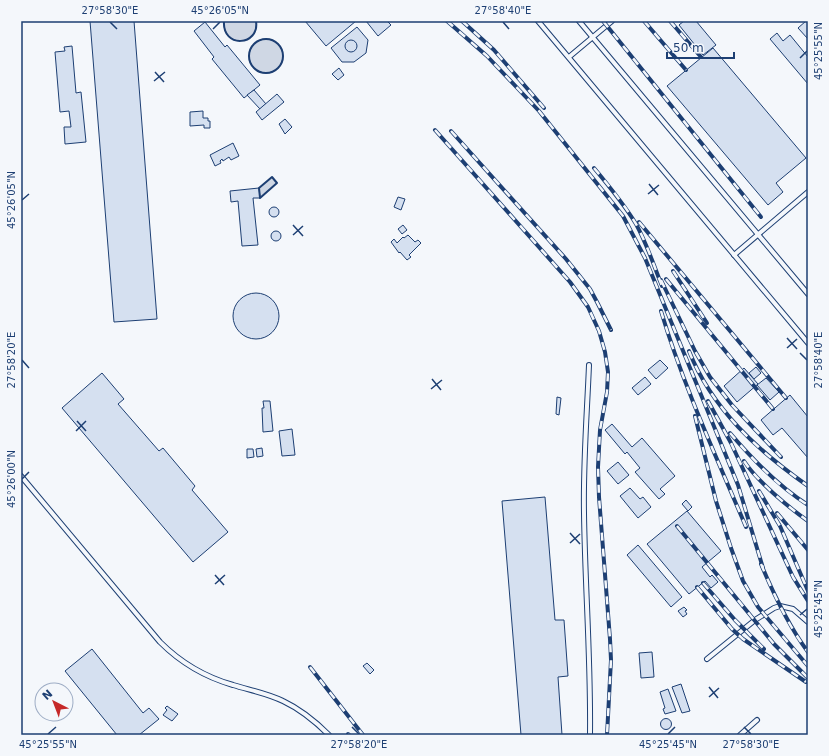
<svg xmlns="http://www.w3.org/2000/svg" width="829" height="756" font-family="'DejaVu Sans',sans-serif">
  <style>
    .water { fill: #cfd7e4; stroke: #687fa3 }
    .building { fill: #d5e0f0; stroke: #1d3f73 }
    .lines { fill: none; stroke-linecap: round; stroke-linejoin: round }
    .service-casing { stroke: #1d3f73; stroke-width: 6 }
    .service { stroke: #f4f7fb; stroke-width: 4 }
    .rail-casing { stroke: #1d3f73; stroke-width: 4 }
    .rail { stroke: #f4f7fb; stroke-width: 2.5; stroke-dasharray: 8; stroke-linecap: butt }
    .wall { stroke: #1d3f73; stroke-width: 2 }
    .ticks { fill: none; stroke: #1d3f73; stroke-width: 1.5 }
    .neatline { fill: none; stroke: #1d3f73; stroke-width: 1.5 }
    .ticks-label { font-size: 10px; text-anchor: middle; fill: #1d3f73 }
  </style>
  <rect width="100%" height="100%" fill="#f4f7fb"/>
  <!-- water -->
  <g class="water">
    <path d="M224,21H256C260,46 222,49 224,21Z"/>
    <circle cx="266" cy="56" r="17"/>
    <polygon points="272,177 277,183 260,198 259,188"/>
  </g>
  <!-- building -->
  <g class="building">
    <polygon points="90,21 134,21 157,319 114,322"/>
    <polygon points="305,21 356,21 326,46"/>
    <polygon points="366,21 387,21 391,25 378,36"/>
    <polygon points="684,21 696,21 716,45 703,55 679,25"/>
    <polygon points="806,21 808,21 808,39 798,28"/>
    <polygon points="205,22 225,47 227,45 260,85 244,98 212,59 214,57 194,31"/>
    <polygon points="357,27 368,40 366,53 354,62 342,62 331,48"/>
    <polygon points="777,33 783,41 790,35 808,57 808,84 770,39"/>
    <circle cx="351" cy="46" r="6"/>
    <polygon points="72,46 76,93 81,92 86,142 65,144 64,127 71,127 69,111 60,112 55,52 65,51 64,47"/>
    <polygon points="713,48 806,158 776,183 783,192 768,205 667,86"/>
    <polygon points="339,68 344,75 338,80 332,74"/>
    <polygon points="254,90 266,104 260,109 247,95"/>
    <polygon points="277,94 284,102 262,120 256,112"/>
    <polygon points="203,111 203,118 208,118 208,121 210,121 210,128 204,128 204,125 190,126 190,112"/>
    <polygon points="285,119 292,127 285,134 279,124"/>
    <polygon points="233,143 239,156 231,160 229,157 223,161 222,159 220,161 221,163 215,166 210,155"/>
    <polygon points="259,188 260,198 253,198 258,245 242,246 238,201 231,202 230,191"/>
    <polygon points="398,197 405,199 401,210 394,207"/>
    <circle cx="274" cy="212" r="5"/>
    <polygon points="403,225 407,230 402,234 398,229"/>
    <circle cx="276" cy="236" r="5"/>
    <polygon points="408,235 415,242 418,240 421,243 409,255 411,257 407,260 400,252 399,253 391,242 394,239 397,243 403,237 404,238"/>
    <circle cx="256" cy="316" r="23"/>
    <polygon points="660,360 668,368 656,379 648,370"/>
    <polygon points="756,367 761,373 754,379 749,373"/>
    <polygon points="744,368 758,384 737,402 724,386"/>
    <polygon points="102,373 124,399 118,404 159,451 163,448 195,486 192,490 228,532 193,562 62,408"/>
    <polygon points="645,377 651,384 638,395 632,388"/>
    <polygon points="766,378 779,392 770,400 757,385"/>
    <polygon points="790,395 808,417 808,458 782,428 773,435 761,420"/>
    <polygon points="557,397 561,398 559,415 556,414"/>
    <polygon points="263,401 270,401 273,431 263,432 262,408 264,408"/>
    <polygon points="612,424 632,447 642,438 675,476 660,489 665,494 659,499 635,472 640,468 627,452 625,454 605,430"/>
    <polygon points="292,429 295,455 282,456 279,431"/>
    <polygon points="262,448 263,456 257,457 256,449"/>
    <polygon points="247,449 253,449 254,457 247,458"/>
    <polygon points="618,462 629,475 618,484 607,471"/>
    <polygon points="630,488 640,499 643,497 651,507 638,518 620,496"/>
    <polygon points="545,497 555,620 564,620 568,676 558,677 562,735 521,735 502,501"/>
    <polygon points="686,500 692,507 688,511 682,504"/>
    <polygon points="687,511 721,551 702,567 710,577 712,575 718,582 711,588 705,581 689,594 647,544"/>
    <polygon points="638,545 682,597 671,607 627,555"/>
    <polygon points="684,607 687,610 685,611 687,614 683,617 678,611"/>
    <polygon points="92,649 143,713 149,708 159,719 139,735 117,735 65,671"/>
    <polygon points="652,652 654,677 641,678 639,653"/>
    <polygon points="367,663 374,670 370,674 363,666"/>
    <polygon points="681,684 690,711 682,713 672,687"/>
    <polygon points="668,689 676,711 665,714 663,709 665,708 660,692"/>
    <polygon points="167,706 178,714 172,721 163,715 167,710 165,708"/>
    <circle cx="666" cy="724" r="5.5"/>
  </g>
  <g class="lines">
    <!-- service casing -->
    <g class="service-casing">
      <g id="service">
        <polyline points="538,21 808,343"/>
        <polyline points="579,21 808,294"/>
        <polyline points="569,57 612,21"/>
        <polyline points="734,255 808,192"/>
        <path d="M589,365C587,414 583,464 584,513C585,587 591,661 590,735"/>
        <path d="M21,476L160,642C181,663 205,677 233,685C249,690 267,693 283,701C300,709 315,721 329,735"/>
        <polyline points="707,659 755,620 774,608 780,606 793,609 808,622"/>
        <polyline points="740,735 757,720"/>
      </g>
    </g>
    <!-- service -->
    <use href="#service" class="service"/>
    <!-- rail casing -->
    <g class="rail-casing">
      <g id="rail">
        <polyline points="447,21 487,56 539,111 623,216 645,258 738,485 763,568"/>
        <polyline points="462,21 494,50 544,108"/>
        <polyline points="603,21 761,217"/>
        <polyline points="644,21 686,70"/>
        <polyline points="670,21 701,57"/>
        <polyline points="435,130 570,282 588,307 599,331 605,352 608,372 607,392 600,430 598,467 599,497 610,639 611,660 607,735"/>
        <polyline points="451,131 566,259 590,289 597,302 611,330"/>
        <path d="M594,168C609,186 624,204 636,224C647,244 654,266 662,286"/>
        <polyline points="639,222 786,398"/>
        <polyline points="673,271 707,323"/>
        <polyline points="666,279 773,409"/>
        <polyline points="661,280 695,351 710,377 732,405 781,457"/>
        <path d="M661,311C683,385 716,456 746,527"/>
        <path d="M689,351C712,409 758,451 808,486"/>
        <polyline points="708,401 731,443 793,577 808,601"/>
        <polyline points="695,416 716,501 731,548 743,581 758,607 808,666"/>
        <path d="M730,433C753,460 778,486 808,505"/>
        <path d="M744,461C757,481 788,507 808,521"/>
        <polyline points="759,491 780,526 808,591"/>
        <polyline points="777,513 808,550"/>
        <polyline points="677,526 774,644 808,678"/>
        <path d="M761,564C774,595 788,625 808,652"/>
        <polyline points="703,583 735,620 764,649"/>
        <polyline points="697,587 732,629 743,639 806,682"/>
        <polyline points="310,667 363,735"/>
        <polyline points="348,734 349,735"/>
      </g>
    </g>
    <!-- rail -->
    <use href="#rail" class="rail"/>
    <!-- wall -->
    <g class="wall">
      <path d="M224,21C222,49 260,46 256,21"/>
      <circle cx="266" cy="56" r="17"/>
      <polygon points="272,177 277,183 260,198 259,188"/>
    </g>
  </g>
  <!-- ticks -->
  <path class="ticks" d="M110,22L117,29M503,22L509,29M213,29L220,22M800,58L807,51M155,72L164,82M154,81L165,72M649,184L658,195M648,194L659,185M22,200L29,194M293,225L303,236M293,235L303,226M787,338L797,349M787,348L797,339M800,353L807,360M22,360L29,368M432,379L441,390M431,389L442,380M77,421L86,431M76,431L86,421M22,479L29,472M570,533L580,544M570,543L580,534M215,575L224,585M215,584L225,575M800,615L807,609M709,687L718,698M709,697L719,688M352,727L359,734M744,727L751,734M48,734L56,727M668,734L675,727"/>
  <!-- border -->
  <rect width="829" height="756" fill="none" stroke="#f4f7fb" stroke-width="44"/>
  <!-- north arrow -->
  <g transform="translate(54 702) rotate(318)"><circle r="19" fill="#f4f7fb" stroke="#9eadc5"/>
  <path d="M0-3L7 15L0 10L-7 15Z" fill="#c62828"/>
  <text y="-6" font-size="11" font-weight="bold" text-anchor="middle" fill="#1d3f73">N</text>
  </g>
  <!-- scale -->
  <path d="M667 52v6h67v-6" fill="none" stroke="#1d3f73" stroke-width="2"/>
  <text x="673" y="52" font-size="12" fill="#1d3f73" stroke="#f4f7fb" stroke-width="3" paint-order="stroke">50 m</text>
  <rect x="22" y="22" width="785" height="712" class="neatline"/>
  <g class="ticks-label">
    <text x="110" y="14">27°58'30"E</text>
    <text x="220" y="14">45°26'05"N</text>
    <text x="503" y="14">27°58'40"E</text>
    <text transform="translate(818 51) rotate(-90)" y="4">45°25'55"N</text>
    <text transform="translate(11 200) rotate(-90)" y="4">45°26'05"N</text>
    <text transform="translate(818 360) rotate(-90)" y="4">27°58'40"E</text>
    <text transform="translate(11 360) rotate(-90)" y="4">27°58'20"E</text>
    <text transform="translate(11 479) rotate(-90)" y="4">45°26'00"N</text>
    <text transform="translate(818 609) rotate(-90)" y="4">45°25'45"N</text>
    <text x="48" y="748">45°25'55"N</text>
    <text x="359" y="748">27°58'20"E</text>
    <text x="668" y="748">45°25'45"N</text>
    <text x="751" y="748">27°58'30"E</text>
  </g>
</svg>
